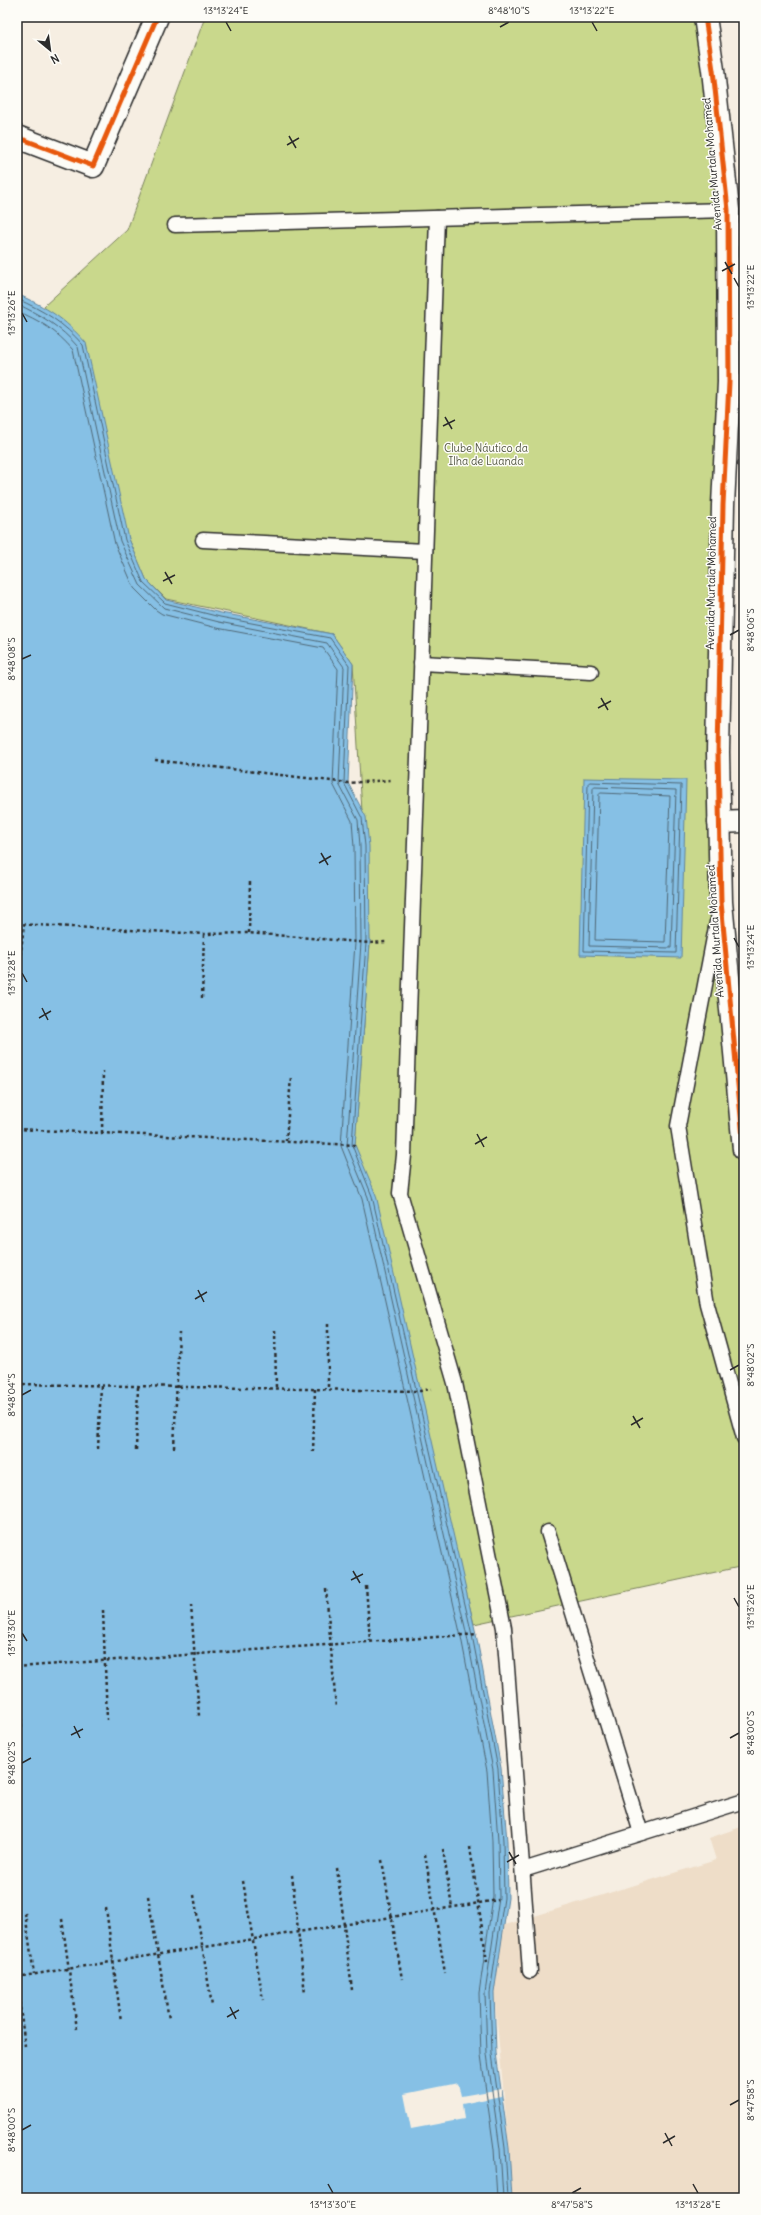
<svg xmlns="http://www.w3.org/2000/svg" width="761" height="2215" font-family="Delius,sans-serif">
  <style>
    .built { fill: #eeddc8 }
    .green { fill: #c9d88c; stroke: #7a825c }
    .water { fill: #86c0e5; stroke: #62849b }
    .pier { fill: #f6eee2 }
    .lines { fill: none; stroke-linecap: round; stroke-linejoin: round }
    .shore { stroke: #4f6775; stroke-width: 1 }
    .service-casing { stroke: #2b2b2b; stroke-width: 17 }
    .minor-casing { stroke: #2b2b2b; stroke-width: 25 }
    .tertiary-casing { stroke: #2b2b2b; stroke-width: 25 }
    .path { stroke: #2b2b2b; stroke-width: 2.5; stroke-dasharray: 3 3; stroke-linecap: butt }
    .service { stroke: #fdfcf7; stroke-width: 14 }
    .minor { stroke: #fdfcf7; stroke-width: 22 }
    .tertiary { stroke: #fdfcf7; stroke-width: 22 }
    .cycleway-casing { stroke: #fdfcf7; stroke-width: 8 }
    .cycleway { stroke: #e8590c; stroke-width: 5 }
    .ticks { fill: none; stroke: #2b2b2b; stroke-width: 1.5 }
    .labels { text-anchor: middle; stroke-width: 3; stroke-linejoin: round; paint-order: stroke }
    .street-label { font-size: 11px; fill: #2b2b2b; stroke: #fdfcf7 }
    .park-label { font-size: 11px; fill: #525643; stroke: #fdfcf7 }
    .neatline { fill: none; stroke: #2b2b2b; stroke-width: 1.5 }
    .ticks-label { font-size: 10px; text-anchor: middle; fill: #2b2b2b }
  </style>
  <rect width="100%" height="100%" fill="#f6eee2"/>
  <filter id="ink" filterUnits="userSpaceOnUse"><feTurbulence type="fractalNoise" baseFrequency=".025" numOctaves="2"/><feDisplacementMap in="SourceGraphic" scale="8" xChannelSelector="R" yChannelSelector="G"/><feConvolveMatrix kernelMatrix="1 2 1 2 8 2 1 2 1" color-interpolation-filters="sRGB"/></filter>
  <g filter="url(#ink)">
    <!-- built -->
    <polygon class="built" points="744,1826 744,2198 511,2198 509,2148 494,1993 502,1926 716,1860 709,1838"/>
    <!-- green -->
    <polygon class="green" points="205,17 705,17 728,210 721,902 744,1149 744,1566 474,1624 355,1145 370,943 353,664 332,634 166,599 146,579 129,539 44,306 127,230"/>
    <!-- water -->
    <g class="water">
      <path d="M17,294C48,308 64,318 86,343L129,539L146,579L166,600L221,613L332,634L353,664L348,783L366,817L369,846L370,943L355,1145L376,1195L476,1634L501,1768L507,1841L508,1898L494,1993L496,2053L509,2148L512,2198H17Z"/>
      <polygon points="584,778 686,780 681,958 580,955"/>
    </g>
    <!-- pier -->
    <polygon class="pier" points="458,2083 461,2096 501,2089 501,2096 462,2104 464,2119 411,2129 404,2094"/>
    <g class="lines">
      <!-- shore -->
      <g class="shore">
        <path d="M17,299C43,310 64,323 83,345L125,540L143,582L165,603L220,617L330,638L349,665L344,783L362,818L365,846L366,943L352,1145L372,1196L472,1635L498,1769L503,1841L504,1898L490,1993L492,2054L505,2148L508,2198"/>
        <path d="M17,304C41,315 61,327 78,347L120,541L140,585L164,608L219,622L327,643L344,667L339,784L358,820L360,846L361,943L347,1146L368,1197L467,1636L493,1770L498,1841L499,1897L485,1993L487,2054L500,2149L503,2198"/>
        <path d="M17,311C39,320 57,331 73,350L115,544L134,588L156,610L162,614L217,628L323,648L338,669L333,784L352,821L354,847L355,943L341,1146L362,1199L461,1637L487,1771L492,1841L493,1897L479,1993L481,2055L494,2149L497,2198"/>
        <polygon points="590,782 681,785 676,953 584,951 588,784"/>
        <polygon points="595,787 676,790 671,948 589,946 593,789"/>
        <polygon points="601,793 670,796 665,942 595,940 599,795"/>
      </g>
      <!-- service casing -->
      <g class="service-casing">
        <g id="service">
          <polyline points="437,218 404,1155 400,1193 455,1383 504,1628 530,1971"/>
          <polyline points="175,225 728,210"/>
          <polyline points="203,540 425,551"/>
          <polyline points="421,663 591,672"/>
          <polyline points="717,922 678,1126 707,1304 744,1438"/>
          <polyline points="548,1532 641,1833"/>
          <polyline points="523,1870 744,1801"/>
        </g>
      </g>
      <!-- minor casing -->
      <g class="minor-casing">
        <polyline id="minor" points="17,137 93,166 157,17"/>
      </g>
      <!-- tertiary casing -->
      <g class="tertiary-casing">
        <g id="tertiary">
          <polyline points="705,17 713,70 728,210 729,382 723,505 718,752 721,902 744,1149"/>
          <polyline points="719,822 744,821"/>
        </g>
      </g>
      <!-- path -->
      <g class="path">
        <polyline points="155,760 348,783 391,780"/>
        <polyline points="17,924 204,934 249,933 370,943 386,942"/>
        <polyline points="249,933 250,880"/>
        <polyline points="17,985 24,924"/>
        <polyline points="202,998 204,934"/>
        <polyline points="17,1129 355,1145"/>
        <polyline points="102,1133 103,1071"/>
        <polyline points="286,1141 291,1077"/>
        <polyline points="328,1324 328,1389"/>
        <polyline points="275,1330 276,1388"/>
        <polyline points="17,1384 420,1391 431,1389"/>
        <polyline points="174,1448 179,1332"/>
        <polyline points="98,1449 101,1385"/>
        <polyline points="136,1450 138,1386"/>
        <polyline points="313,1452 315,1389"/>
        <polyline points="366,1586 370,1641"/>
        <polyline points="326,1589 336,1708"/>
        <polyline points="191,1605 199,1716"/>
        <polyline points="103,1610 107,1720"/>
        <polyline points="17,1667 478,1634"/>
        <polyline points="17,1670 22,1729"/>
        <polyline points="470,1847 487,1962"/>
        <polyline points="443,1849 452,1908"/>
        <polyline points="425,1854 445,1973"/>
        <polyline points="382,1860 402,1979"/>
        <polyline points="337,1868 352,1990"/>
        <polyline points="292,1875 305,1994"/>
        <polyline points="243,1881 263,2000"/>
        <polyline points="194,1895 212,2006"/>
        <polyline points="148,1896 169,2019"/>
        <polyline points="106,1908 121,2021"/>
        <polyline points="25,1913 34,1974"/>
        <polyline points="62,1919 77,2029"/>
        <polyline points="17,1977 498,1900"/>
        <polyline points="17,1984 25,2046"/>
      </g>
      <!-- service -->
      <use href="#service" class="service"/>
      <!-- minor -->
      <use href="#minor" class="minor"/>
      <!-- tertiary -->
      <use href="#tertiary" class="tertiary"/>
      <!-- cycleway casing -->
      <g class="cycleway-casing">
        <g id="cycleway">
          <polyline points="705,17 713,70 728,210 729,382 723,505 718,752 721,902 744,1149"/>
          <polyline points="17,137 93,166 157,17"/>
        </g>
      </g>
      <!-- cycleway -->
      <use href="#cycleway" class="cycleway"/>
    </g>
  </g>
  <!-- ticks -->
  <path class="ticks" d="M226,22L231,31M592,22L597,31M500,27L509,22M289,136L296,148M287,145L299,138M725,262L732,274M722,271L735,264M734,278L739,287M22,313L27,322M445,417L452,429M443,426L455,420M165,572L172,584M163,581L175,575M730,635L739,630M22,659L31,655M601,698L608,710M598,708L611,701M321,853L328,865M319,863L331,856M734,938L739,947M22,973L27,982M42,1008L48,1020M39,1018L51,1011M477,1134L484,1147M475,1144L487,1137M198,1290L204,1302M195,1299L207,1292M730,1370L739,1365M22,1395L31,1390M633,1416L640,1428M631,1425L643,1418M353,1571L360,1583M351,1580L363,1574M734,1598L739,1607M22,1633L27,1641M74,1726L80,1738M71,1735L83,1729M730,1738L739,1733M22,1763L31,1758M509,1852L516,1864M507,1862L519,1855M230,2007L236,2019M227,2017L239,2010M730,2105L739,2100M22,2130L31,2125M665,2133L672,2146M663,2143L675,2136M328,2184L333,2193M693,2184L698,2193M572,2193L581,2188"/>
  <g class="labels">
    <!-- street labels -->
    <g class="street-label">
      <text transform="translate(712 164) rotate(-95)" y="4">Avenida Murtala Mohamed</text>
      <text transform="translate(711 583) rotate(-89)" y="4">Avenida Murtala Mohamed</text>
      <text transform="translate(715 931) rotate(-94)" y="4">Avenida Murtala Mohamed</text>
    </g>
    <!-- park labels -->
    <g class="park-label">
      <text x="486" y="452">Clube Náutico da<tspan x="486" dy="13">Ilha de Luanda</tspan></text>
    </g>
  </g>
  <!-- margin -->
  <rect width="761" height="2215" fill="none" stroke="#fdfcf7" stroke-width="44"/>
  <!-- north arrow -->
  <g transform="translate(50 50) rotate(151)" stroke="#fdfcf7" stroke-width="3" paint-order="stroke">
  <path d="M0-3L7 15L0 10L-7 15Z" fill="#2b2b2b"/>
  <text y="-6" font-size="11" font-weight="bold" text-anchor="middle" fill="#2b2b2b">N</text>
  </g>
  <rect x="22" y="22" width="717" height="2171" class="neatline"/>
  <g class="ticks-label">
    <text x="226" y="14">13°13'24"E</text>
    <text x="509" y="14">8°48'10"S</text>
    <text x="592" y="14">13°13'22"E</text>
    <text transform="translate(750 287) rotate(-90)" y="4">13°13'22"E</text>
    <text transform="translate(11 313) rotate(-90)" y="4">13°13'26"E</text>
    <text transform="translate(750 630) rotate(-90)" y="4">8°48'06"S</text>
    <text transform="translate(11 659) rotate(-90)" y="4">8°48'08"S</text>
    <text transform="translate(750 947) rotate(-90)" y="4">13°13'24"E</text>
    <text transform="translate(11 973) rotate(-90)" y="4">13°13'28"E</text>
    <text transform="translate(750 1365) rotate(-90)" y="4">8°48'02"S</text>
    <text transform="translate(11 1395) rotate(-90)" y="4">8°48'04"S</text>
    <text transform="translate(750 1607) rotate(-90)" y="4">13°13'26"E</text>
    <text transform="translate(11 1633) rotate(-90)" y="4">13°13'30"E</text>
    <text transform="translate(750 1733) rotate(-90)" y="4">8°48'00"S</text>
    <text transform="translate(11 1763) rotate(-90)" y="4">8°48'02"S</text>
    <text transform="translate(750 2100) rotate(-90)" y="4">8°47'58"S</text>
    <text transform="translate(11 2130) rotate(-90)" y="4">8°48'00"S</text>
    <text x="333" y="2208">13°13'30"E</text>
    <text x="572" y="2208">8°47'58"S</text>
    <text x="698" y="2208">13°13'28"E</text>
  </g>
</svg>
